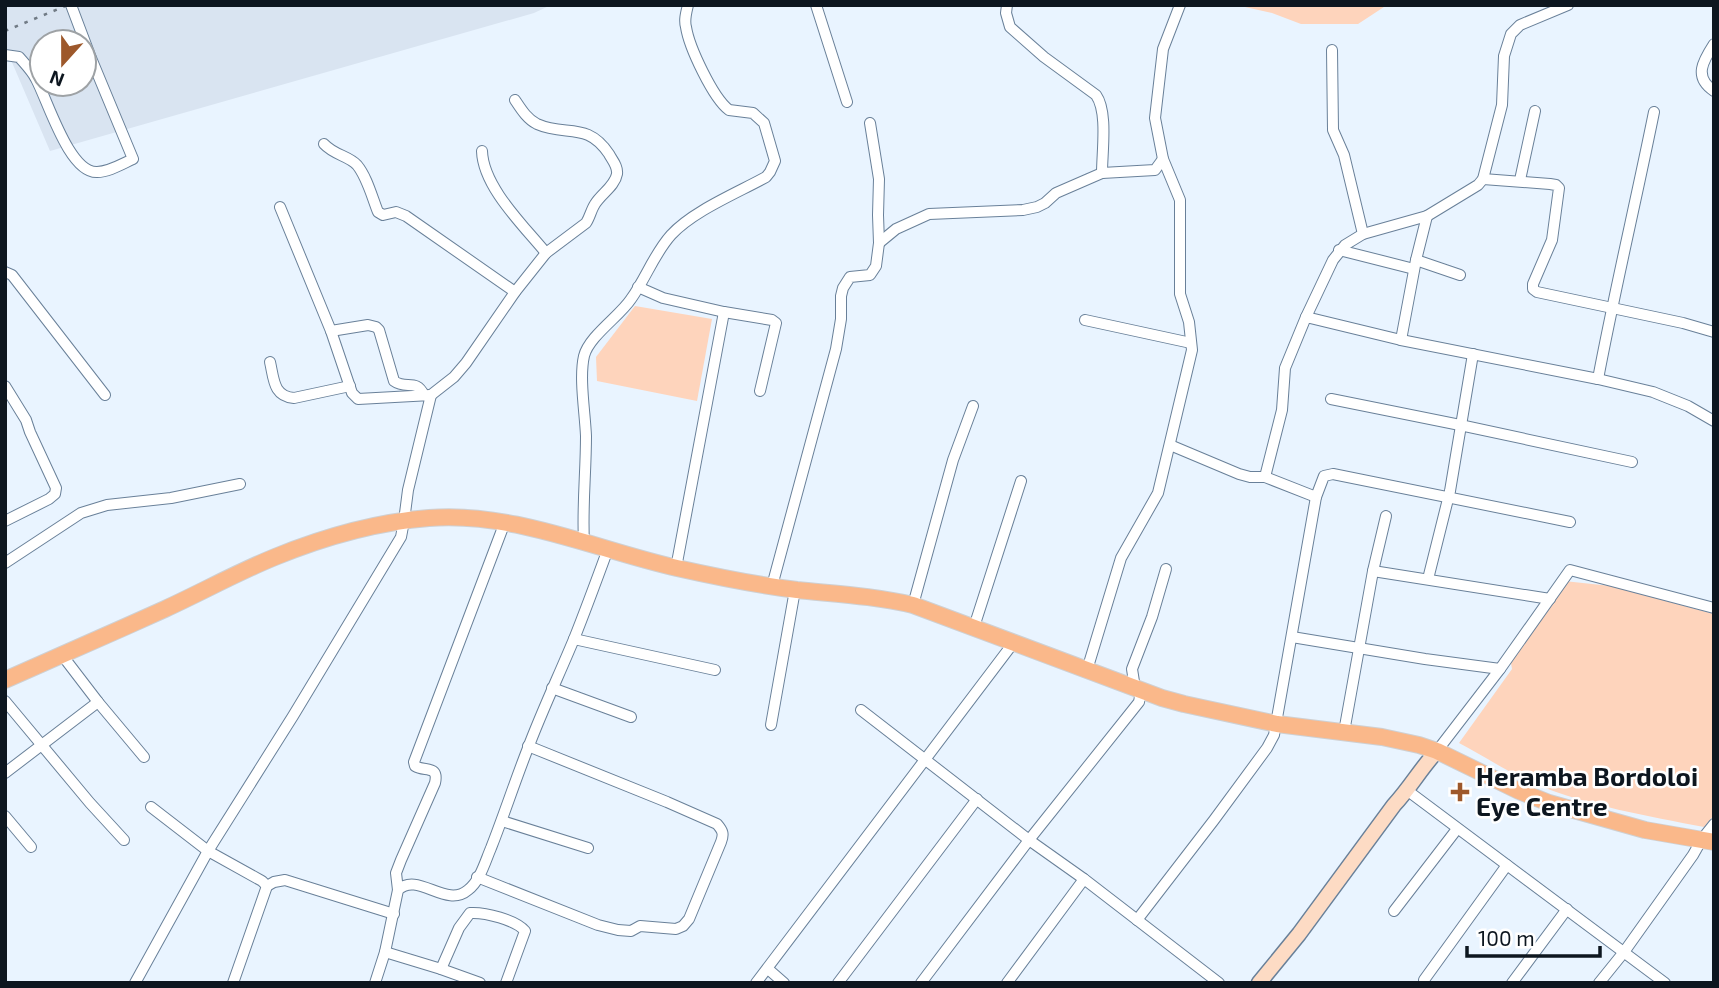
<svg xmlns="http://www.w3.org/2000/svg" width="1719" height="988" font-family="'Exo 2',sans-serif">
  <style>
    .built { fill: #d9e4f1; fill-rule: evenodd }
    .green { fill: #fed4bc }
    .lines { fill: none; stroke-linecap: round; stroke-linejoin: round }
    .street-casing { stroke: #698099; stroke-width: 12 }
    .secondary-casing { stroke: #698099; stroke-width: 17 }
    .primary-casing { stroke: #cfd0d2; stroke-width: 18 }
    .street { stroke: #fff; stroke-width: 10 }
    .secondary { stroke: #fddbc4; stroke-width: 14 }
    .primary { stroke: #fab88a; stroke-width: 16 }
    .rail { stroke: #717b85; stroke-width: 2.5; stroke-dasharray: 3.5 7; stroke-linecap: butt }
    .poi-dot { fill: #9d582b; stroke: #fff; stroke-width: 2.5 }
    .labels { text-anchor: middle; stroke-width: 5; stroke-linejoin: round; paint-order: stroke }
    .poi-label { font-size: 26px; font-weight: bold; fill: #0d161f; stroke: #fff; text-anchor: start }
  </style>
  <rect width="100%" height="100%" fill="#e9f4ff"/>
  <!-- built -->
  <path class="built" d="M5,5H551L534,13L50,151L5,46ZM42,42H84V84H42Z"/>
  <!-- green -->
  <g class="green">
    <polygon points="1236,5 1387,5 1358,24 1301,24 1272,13"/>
    <polygon points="635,306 712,319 697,401 597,381 596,357"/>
    <path d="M1564,581L1611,586L1714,614V815L1704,827C1647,816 1589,806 1535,784C1509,773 1484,756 1459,743L1512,669L1511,663Z"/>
  </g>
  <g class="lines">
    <!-- street casing -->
    <g class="street-casing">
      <g id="street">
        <polyline points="816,5 847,102"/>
        <path d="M1007,5L1006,13L1010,27L1044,57L1096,95C1108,112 1102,151 1102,173"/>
        <path d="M1714,44C1703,61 1693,77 1714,91"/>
        <polyline points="1332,50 1333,130 1344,155 1363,234"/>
        <path d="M5,55L19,57C25,64 32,71 36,79C48,101 69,173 97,172C109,172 122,164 133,159L91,58L71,5"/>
        <path d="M324,144C334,155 349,156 357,165C367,177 372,197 378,212L383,215L396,212L406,216L515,292"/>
        <path d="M482,151C483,187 524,226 546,253"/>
        <polyline points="1483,179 1550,184 1556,185 1559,188 1552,240 1533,284 1533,289 1537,292 1683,323 1714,332"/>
        <polyline points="1520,180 1535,111"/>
        <polyline points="879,243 896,229 929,214 1023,210 1037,207 1045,203 1056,193 1102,173 1155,170 1163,159"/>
        <polyline points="1339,250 1414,269"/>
        <polyline points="1416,260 1460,275"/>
        <polyline points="5,272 12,275 105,395"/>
        <polyline points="638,287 663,298 724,312 676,568"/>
        <polyline points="724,312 772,320 776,323 760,391"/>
        <polyline points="1306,317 1333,260 1345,245 1363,234 1427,216 1478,185 1483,179 1502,105 1504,56 1511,34 1520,25 1568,5"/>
        <polyline points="1085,320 1191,343"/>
        <path d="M331,331L368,325L376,327L379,330L394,381C406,390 416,378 424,395"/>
        <polyline points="1401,340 1416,260 1427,216"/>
        <path d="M270,362C274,379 273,396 294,398L350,386"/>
        <path d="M1598,379C1615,289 1636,201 1654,112"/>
        <polyline points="5,386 26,420 30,432 56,488 55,494 49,499 5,521"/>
        <path d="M431,395L454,377L466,363L515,292L546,253L586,223C590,217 591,210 595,204C601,194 615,186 617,174C618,166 612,160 609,154C587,121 566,137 537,124C527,119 521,109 515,100"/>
        <polyline points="1331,399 1460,425 1632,462"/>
        <polyline points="1170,445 1239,474 1250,477 1265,477 1316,497"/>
        <polyline points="1265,477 1282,410 1285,368 1306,317 1401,340 1598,379 1653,392 1688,406 1714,421"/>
        <path d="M584,543C582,507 586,472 586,436C585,412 579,378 584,356C589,336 620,316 631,299C646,278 654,254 671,235C693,211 737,193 766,177L770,172L775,161L764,123L753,113L729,110C713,98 689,47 686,27C684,20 686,13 688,5"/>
        <polyline points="5,563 81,513 107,505 171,498 240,484"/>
        <polyline points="1373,571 1550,599"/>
        <polyline points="1428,579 1450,491 1473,354"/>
        <polyline points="772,586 836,349 841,319 841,296 843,288 850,277 870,275 876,266 879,243 878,215 879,179 870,123"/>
        <polyline points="913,605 953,460 973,406"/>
        <polyline points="974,627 1021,481"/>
        <polyline points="1292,637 1425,659 1500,669"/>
        <polyline points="574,639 715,670"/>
        <polyline points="62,655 98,702 144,757"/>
        <polyline points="1087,670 1121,558 1158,493 1192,350 1189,322 1180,294 1180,200 1163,159 1155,118 1163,49 1180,5"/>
        <polyline points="552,688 631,717"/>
        <polyline points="1135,688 1132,669 1152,617 1166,569"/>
        <polyline points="5,701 90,803 124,840"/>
        <polyline points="861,710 1029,840 1084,879 1219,983"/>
        <polyline points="771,725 795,590"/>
        <polyline points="1344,732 1373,571 1386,516"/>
        <polyline points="1437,751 1500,669 1570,570 1714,608"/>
        <polyline points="5,773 98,702"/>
        <polyline points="1408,791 1665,983"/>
        <polyline points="151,807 208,851 262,881 267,886 274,882 285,880 394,914"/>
        <polyline points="5,816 31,847"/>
        <polyline points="502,821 588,848"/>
        <path d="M477,877L598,925L618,930L631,931L640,926L676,929L683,926L689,919L721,842C724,834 723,831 717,824L667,802L528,746"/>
        <path d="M398,890L396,873L401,860L435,783C439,765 425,772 415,766L414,762L505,522"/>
        <polyline points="1394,911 1457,829"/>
        <polyline points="1137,920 1214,820 1267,748 1274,735 1316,497 1324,476 1333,474 1570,522"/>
        <polyline points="385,952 441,969 480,983"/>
        <path d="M441,969L459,928L470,913C485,912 516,920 525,931L506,983"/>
        <polyline points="768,969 784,983"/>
        <polyline points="1424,980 1507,865"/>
        <polyline points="135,983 208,851 293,716 401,537 404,521 408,490 431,395 358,399 352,393 331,331 280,207"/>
        <polyline points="233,983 267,886"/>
        <path d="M375,983L385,952L398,890C418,871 446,909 468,890C480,881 485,862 491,848C504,815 515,781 528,748C542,711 559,675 574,639C586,609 597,579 608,549"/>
        <polyline points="756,983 1014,642"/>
        <polyline points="838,983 977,799"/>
        <polyline points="921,983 1029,840 1139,702 1141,691"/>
        <polyline points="1007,983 1084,879"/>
        <polyline points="1512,983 1567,909"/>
        <polyline points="1599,983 1624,952 1693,855 1702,839 1714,824"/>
      </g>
    </g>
    <!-- secondary casing -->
    <g class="secondary-casing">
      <path id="secondary" d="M1259,983L1299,934L1394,805C1410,788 1421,768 1437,751"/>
    </g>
    <!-- primary casing -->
    <g class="primary-casing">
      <path id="primary" d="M5,680C59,656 112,633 165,609C202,592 238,572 275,557C324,537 377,522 429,518C512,511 597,550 677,568C717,577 757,585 797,590C836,594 875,596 913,605L1162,698L1184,704L1277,724L1382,737L1419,745L1437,751L1519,791L1549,803L1645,830L1714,842"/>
    </g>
    <!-- street -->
    <use href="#street" class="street"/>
    <!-- secondary -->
    <use href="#secondary" class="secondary"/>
    <!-- primary -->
    <use href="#primary" class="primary"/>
    <!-- rail -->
    <polyline class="rail" points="5,31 68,5"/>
  </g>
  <!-- markers -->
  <path class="poi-dot" d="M1456.5 781.5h7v7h7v7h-7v7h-7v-7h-7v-7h7z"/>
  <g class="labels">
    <!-- poi labels -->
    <g class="poi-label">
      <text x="1476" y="786">Heramba Bordoloi<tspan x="1476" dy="30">Eye Centre</tspan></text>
    </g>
  </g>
  <!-- border -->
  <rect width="1719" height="988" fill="none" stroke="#0d161f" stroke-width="14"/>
  <!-- north arrow -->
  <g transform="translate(63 63) rotate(201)"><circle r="33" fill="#ffffff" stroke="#9ea2a5" stroke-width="2"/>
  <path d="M0-5L12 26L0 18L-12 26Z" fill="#9d582b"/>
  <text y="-10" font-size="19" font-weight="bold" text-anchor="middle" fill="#0d161f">N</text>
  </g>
  <!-- scale -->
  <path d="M1467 946v10h133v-10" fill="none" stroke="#0d161f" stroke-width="3.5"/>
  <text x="1478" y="946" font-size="21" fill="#0d161f" stroke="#ffffff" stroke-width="5" paint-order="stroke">100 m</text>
</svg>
